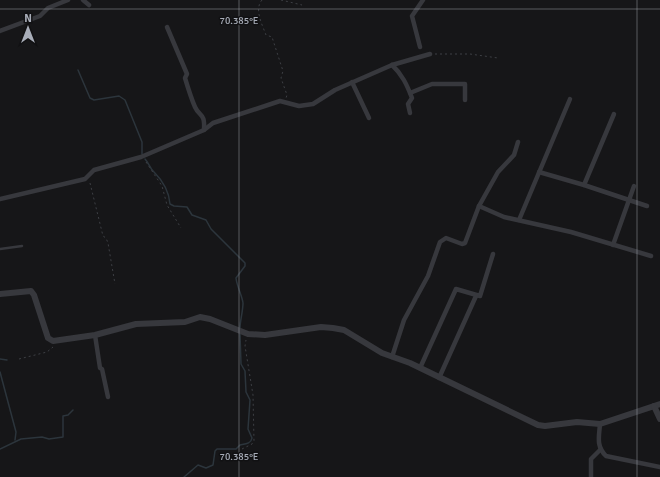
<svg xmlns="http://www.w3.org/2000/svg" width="660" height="477" font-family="Signika,sans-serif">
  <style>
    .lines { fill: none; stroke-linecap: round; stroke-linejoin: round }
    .stream { stroke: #2c353c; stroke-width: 1.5 }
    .path { stroke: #3d3f44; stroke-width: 1; stroke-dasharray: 2 3; stroke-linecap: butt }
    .service { stroke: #37383d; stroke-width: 2.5 }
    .minor { stroke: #37383d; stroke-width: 4.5 }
    .tertiary { stroke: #37383d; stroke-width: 6 }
    .ticks { fill: none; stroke: #a8adb8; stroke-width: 1; stroke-opacity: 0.45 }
    .ticks-label { font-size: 10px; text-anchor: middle; fill: #a8adb8; stroke: #111113; stroke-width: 3; stroke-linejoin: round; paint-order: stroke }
  </style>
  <rect width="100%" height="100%" fill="#161618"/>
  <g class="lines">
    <!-- stream -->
    <g class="stream">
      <polyline points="78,70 90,98 94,100 119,96 125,100 142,142 142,154"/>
      <path d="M145,159C149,163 150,169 154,172C163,181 169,191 170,204L174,206L187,207L192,215L206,220L211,229L245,263V266L236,278C237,287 242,295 243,303C243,311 240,321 240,328"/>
      <polyline points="0,359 7,360"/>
      <polyline points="0,372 16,432 15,440"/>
      <polyline points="0,449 21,439 42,437 49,439 63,437 63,416 68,415 73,410"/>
      <path d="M184,477L198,465L206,468L213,465L215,451L217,449H236L240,445C245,444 251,444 252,438L248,429L250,400L246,392L245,371L241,364L240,334"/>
    </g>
    <!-- path -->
    <g class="path">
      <path d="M262,0C254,9 262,24 266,35L272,37L283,71L281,78L287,95L286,98"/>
      <polyline points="281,0 302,5"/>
      <polyline points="435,54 470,54 498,58"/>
      <polyline points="146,162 162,186 167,205 181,228"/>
      <polyline points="90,183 103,236 106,238 108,243 115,284"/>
      <polyline points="19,359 47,352 53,347"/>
      <polyline points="242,449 252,444 254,441 253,395 245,346 246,340"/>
    </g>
    <!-- service -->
    <polyline class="service" points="0,249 22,246"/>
    <!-- minor -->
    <g class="minor">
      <polyline points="83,0 89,5"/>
      <path d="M167,27L187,74L185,78C188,88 191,98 195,107C200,118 205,112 204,130"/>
      <polyline points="0,31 40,16 48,8 68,0"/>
      <polyline points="420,47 412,16 423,0"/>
      <path d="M392,65C402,74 407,85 412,98L408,104L410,113"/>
      <polyline points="352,82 369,118"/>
      <polyline points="410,93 432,84 465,84 465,100"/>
      <polyline points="539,172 584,185 647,206"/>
      <polyline points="584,185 614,114"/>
      <polyline points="0,199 85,179 94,170 141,157 204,130 213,123 280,101 299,106 313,104 335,90 392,65 430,54"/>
      <polyline points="479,206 504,217 571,232 651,256"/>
      <polyline points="519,220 570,99"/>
      <polyline points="613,245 634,186"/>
      <polyline points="95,335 100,368 102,369 108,397"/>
      <polyline points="392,357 404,320 428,276 440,242 446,238 462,244 465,243 479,206 498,172 514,155 518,142"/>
      <polyline points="420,368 456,289 480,296 493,254"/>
      <polyline points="439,378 476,296"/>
      <path d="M600,424C599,437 596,446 606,456L660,467"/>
      <polyline points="591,477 591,459 600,450"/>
    </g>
    <!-- tertiary -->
    <g class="tertiary">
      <polyline points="0,294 31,291 34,295 48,338 53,341 95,335 136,324 185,322 200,317 210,319 248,334 265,335 321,327 333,328 344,330 382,353 410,363 538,425 545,426 577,422 600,424 660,404"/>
      <polyline points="654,406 660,419"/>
    </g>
  </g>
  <!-- ticks -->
  <path class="ticks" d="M239,0V477M637,0V477M0,9H660"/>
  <g class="ticks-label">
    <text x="239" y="24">70.385°E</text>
    <text x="239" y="460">70.385°E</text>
  </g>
  <!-- north arrow -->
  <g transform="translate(28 28)" stroke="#111113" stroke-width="3" paint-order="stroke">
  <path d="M0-3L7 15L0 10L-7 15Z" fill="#a8adb8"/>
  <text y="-6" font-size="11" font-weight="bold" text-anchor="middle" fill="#a8adb8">N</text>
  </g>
</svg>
